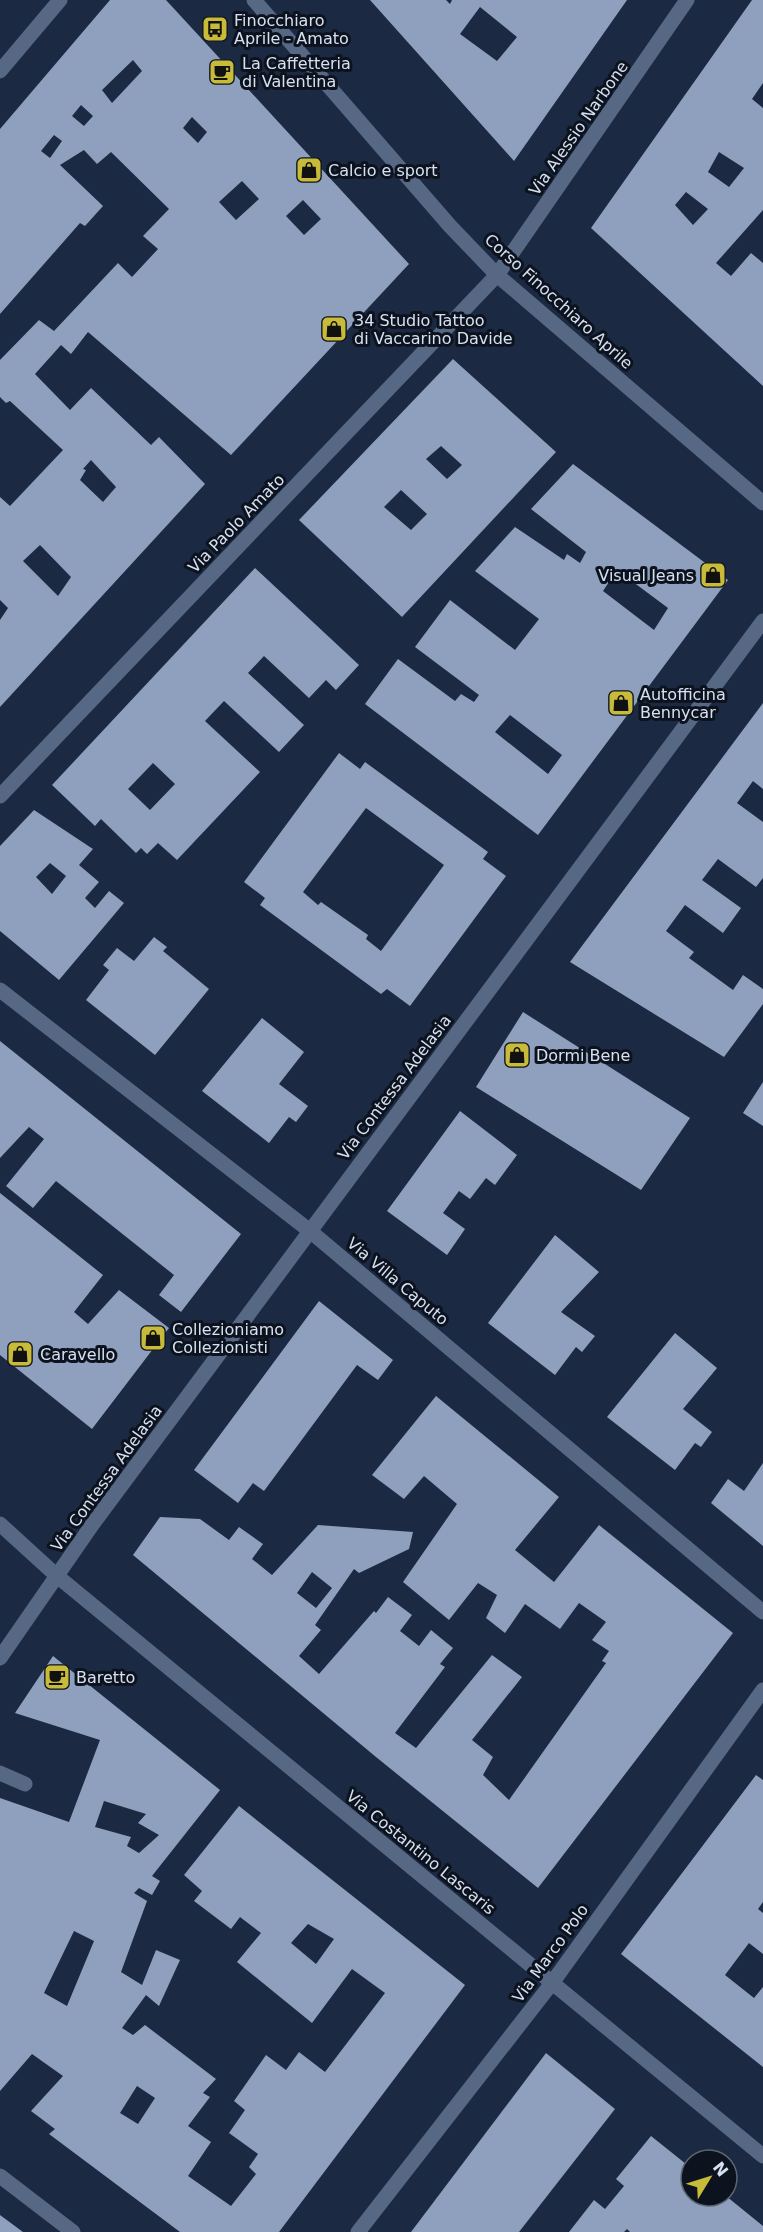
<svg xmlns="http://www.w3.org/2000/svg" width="763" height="2232" font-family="'DejaVu Sans',sans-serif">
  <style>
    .building { fill: #8ea0bd; fill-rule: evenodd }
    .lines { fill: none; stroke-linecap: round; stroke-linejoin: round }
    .minor { stroke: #576884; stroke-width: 15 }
    .tertiary { stroke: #576884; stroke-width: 15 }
    .labels { text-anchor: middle; stroke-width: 6; stroke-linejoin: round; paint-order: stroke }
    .poi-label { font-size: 16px; fill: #d6e0f0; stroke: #0c131e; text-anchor: start }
    .street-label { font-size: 16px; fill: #d6e0f0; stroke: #0c131e }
  </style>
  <rect width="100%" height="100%" fill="#1b2a42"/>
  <!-- building -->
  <g class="building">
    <path d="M110,0H166L409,264L231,455L88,332L71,354L61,345L35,374L70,410L91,388L151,445L159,437L205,484L0,707V620L8,608L0,600V497L10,506L63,450L10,401L6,403L0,397V360L39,320L54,331L118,263L132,277L158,249L143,236L169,209L111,152L97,164L84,150L60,165L103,206L85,226L80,223L0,314V129ZM133,60L142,71L112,103L102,90ZM81,105L93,116L84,126L72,116ZM192,117L207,132L198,143L183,128ZM54,135L62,141L50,158L41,151ZM242,181L259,199L236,220L219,202ZM303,200L321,219L304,235L286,216ZM91,460L116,487L103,502L80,480L86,470L83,469ZM40,545L71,577L58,596L23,561Z"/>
    <path d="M370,0H446L450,4L452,0H627L514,161ZM480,7L517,37L497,61L460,34Z"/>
    <path d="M752,0H763V83L752,99L763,108V210L716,263L731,276L751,253L763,263V386L591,228ZM719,152L744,168L729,187L708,172ZM686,192L708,209L693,225L675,205Z"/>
    <path d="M453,359L556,452L402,617L299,520ZM441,446L462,465L447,479L426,459ZM401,490L427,514L411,530L384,507Z"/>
    <path d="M573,464L728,580L538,835L365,704L398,659L455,701L461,694L474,702L479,695L415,647L450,600L515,650L539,619L475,571L515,527L564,560L567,554L580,563L586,552L531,509ZM617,570L668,608L654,630L603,591ZM510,715L562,755L548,774L495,732Z"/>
    <path d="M255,568L359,665L336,690L326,680L309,698L264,656L248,673L304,725L279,752L224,701L205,721L260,772L177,860L158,843L147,854L141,848L136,853L101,819L95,826L52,785ZM153,763L175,784L150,810L128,789Z"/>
    <polygon points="763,703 763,789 753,781 737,803 763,822 763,878 756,887 718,859 702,880 741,908 723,933 685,905 666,931 694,952 689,958 733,990 743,975 763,989 763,1004 724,1057 570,962"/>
    <path d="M339,753L360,769L365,762L488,852L483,859L506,876L410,1006L387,989L381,994L260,905L265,898L244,882ZM366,808L444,865L381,951L366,939L368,935L321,902L318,905L303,892Z"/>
    <path d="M34,810L93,849L79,865L99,882L85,898L95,908L109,891L124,903L59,980L0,931V846ZM50,863L66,876L52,894L36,877Z"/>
    <polygon points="154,937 167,947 163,951 209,989 155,1055 86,1000 109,970 103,965 117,948 134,961"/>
    <polygon points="523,1012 690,1118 641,1190 476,1087"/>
    <polygon points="262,1018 304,1052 279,1084 308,1106 296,1122 289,1117 269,1143 202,1091"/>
    <polygon points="0,1041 241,1234 181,1312 159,1295 174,1275 56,1181 33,1208 6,1186 44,1139 29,1127 0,1158"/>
    <polygon points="763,1082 763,1126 743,1113"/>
    <polygon points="460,1111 517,1155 495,1185 486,1178 470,1199 459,1191 443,1213 465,1229 447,1255 387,1211"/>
    <polygon points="0,1193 103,1275 74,1312 88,1324 119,1290 169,1328 92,1429 0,1355"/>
    <polygon points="555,1235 599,1272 561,1312 595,1336 582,1352 576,1347 555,1375 488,1323"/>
    <polygon points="319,1301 393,1360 378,1380 357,1365 264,1491 253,1483 238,1503 194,1470"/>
    <polygon points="675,1333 717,1368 683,1409 712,1432 701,1447 695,1443 675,1470 607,1417"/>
    <path d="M436,1396L559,1497L515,1550L554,1582L599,1525L733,1633L538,1888L376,1757L133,1555L160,1517L200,1519L229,1540L239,1527L263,1544L252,1559L272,1575L318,1525L413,1532L409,1549L359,1573L354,1569L315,1625L321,1630L299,1656L319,1674L374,1611L376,1613L388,1597L412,1615L400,1631L419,1646L431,1630L453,1648L440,1664L445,1667L395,1733L416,1748L492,1655L522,1677L472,1740L493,1757L483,1775L509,1800L606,1663L602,1661L609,1651L592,1640L606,1622L579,1603L560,1629L525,1604L505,1633L486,1618L497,1595L478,1583L449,1620L403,1582L457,1504L424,1476L404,1499L372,1475ZM312,1572L332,1588L316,1608L297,1593Z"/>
    <polygon points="763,1463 763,1546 711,1503 728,1479 744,1491"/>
    <path d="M53,1656L220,1790L152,1876L160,1881L152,1895L139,1888L134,1893L147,1901L121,1972L142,1985L156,1950L180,1960L159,2006L146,1995L122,2028L133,2035L145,2025L216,2079L203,2093L210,2097L188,2126L211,2142L188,2176L231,2206L256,2174L249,2167L258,2154L229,2133L245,2110L234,2101L266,2055L286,2070L299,2052L325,2072L385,1993L352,1969L312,2023L237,1962L261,1933L240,1917L231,1929L194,1901L202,1891L184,1875L239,1806L465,1985L279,2232H180L49,2134L55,2129L31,2111L63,2076L32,2054L0,2091V1798L69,1822L100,1740L15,1713ZM104,1801L146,1814L138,1823L159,1835L139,1853L127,1846L131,1837L95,1827ZM308,1924L334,1939L316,1964L291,1943ZM74,1931L94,1941L67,2006L44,1993ZM137,2086L155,2098L138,2124L120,2113Z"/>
    <polygon points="756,1775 763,1780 763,1902 758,1909 763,1913 763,1954 749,1943 725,1975 754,1998 763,1987 763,2067 621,1954"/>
    <polygon points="546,2053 615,2109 519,2232 411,2232"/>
    <polygon points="651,2136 691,2168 691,2196 726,2196 763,2226 763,2232 630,2232 627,2229 624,2232 569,2232 594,2200 605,2209 624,2186 616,2179"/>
    <polygon points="0,2215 23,2232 0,2232"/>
  </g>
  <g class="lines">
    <!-- minor -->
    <g class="minor">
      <polyline points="0,71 60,0"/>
      <polyline points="0,796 497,275 687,0"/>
      <polyline points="0,990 310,1231 763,1612"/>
      <polyline points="0,1524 57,1576 763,2156"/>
      <polyline points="0,1658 92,1525 763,621"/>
      <polyline points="0,1773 25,1784"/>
      <polyline points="0,2176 73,2232"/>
      <polyline points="358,2232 552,1983 763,1690"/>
    </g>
    <!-- tertiary -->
    <polyline class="tertiary" points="254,0 450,226 497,275 763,503"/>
  </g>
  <!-- icons -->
  <defs>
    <g id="bus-square" transform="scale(1.35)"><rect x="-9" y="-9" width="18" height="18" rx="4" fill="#c9bb3a" stroke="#0c131e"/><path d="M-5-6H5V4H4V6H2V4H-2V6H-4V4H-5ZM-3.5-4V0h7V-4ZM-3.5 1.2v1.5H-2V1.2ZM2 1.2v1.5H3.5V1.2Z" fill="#111"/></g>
    <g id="cafe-square" transform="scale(1.35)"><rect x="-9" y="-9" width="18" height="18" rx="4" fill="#c9bb3a" stroke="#0c131e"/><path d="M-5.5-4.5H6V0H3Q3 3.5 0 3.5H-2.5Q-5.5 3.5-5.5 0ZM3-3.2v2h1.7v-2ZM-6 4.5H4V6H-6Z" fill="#111"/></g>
    <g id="shop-square" transform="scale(1.35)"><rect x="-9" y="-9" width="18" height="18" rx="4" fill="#c9bb3a" stroke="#0c131e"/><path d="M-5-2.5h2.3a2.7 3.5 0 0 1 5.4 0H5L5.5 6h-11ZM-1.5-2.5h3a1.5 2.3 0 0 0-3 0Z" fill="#111"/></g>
  </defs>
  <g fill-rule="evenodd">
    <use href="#bus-square" x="215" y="29"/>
    <use href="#cafe-square" x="222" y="72"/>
    <use href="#shop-square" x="309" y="170"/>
    <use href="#shop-square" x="334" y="329"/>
    <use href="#shop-square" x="713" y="575"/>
    <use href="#shop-square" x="621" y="703"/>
    <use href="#shop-square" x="517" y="1055"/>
    <use href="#shop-square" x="153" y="1338"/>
    <use href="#shop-square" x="20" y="1354"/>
    <use href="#cafe-square" x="57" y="1677"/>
  </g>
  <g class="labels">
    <!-- poi labels -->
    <g class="poi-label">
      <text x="234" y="26">Finocchiaro<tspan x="234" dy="18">Aprile - Amato</tspan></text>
      <text x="242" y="69">La Caffetteria<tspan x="242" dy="18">di Valentina</tspan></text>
      <text x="328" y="176">Calcio e sport</text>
      <text x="354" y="326">34 Studio Tattoo<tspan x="354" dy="18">di Vaccarino Davide</tspan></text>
      <text x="694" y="581" text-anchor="end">Visual Jeans</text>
      <text x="640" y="700">Autofficina<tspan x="640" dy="18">Bennycar</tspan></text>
      <text x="536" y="1061">Dormi Bene</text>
      <text x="172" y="1335">Collezioniamo<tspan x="172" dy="18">Collezionisti</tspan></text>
      <text x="40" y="1360">Caravello</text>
      <text x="76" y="1683">Baretto</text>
    </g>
    <!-- street labels -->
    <g class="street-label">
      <text transform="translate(578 128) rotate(-55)" y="6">Via Alessio Narbone</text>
      <text transform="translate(559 301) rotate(42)" y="6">Corso Finocchiaro Aprile</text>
      <text transform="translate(236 523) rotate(-46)" y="6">Via Paolo Amato</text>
      <text transform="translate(394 1087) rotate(-53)" y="6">Via Contessa Adelasia</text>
      <text transform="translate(398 1281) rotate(40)" y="6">Via Villa Caputo</text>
      <text transform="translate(106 1478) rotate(-54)" y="6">Via Contessa Adelasia</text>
      <text transform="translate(421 1852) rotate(39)" y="6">Via Costantino Lascaris</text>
      <text transform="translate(550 1953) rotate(-54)" y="6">Via Marco Polo</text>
    </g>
  </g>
  <!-- north arrow -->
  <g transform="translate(709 2178) rotate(52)"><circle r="28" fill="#0c131e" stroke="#5d6572" stroke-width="1.5"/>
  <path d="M0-4.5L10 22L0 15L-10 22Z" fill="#c9bb3a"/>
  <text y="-9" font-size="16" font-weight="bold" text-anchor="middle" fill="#d6e0f0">N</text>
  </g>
</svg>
